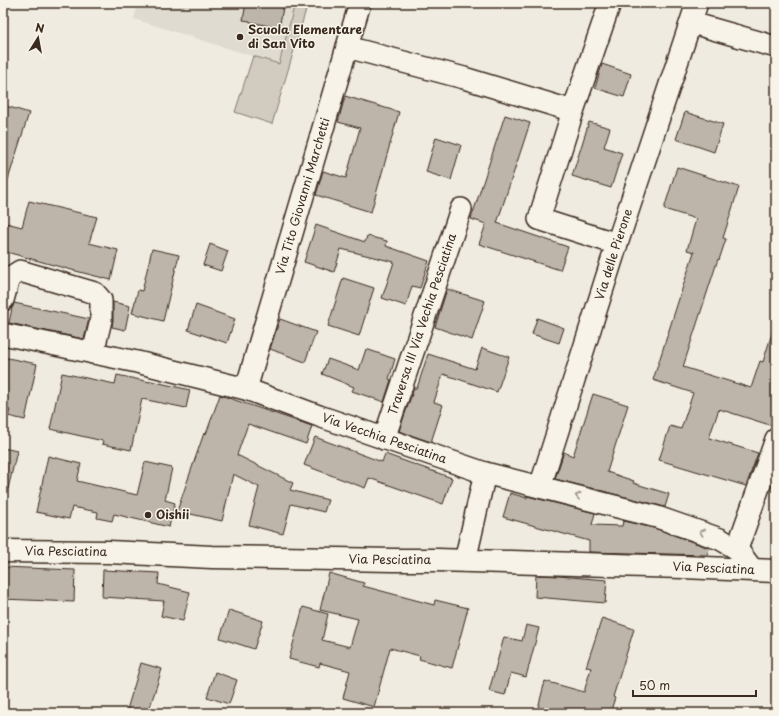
<svg xmlns="http://www.w3.org/2000/svg" width="779" height="716" font-family="'Playpen Sans',sans-serif">
  <style>
    .built { fill: #e0dbd0 }
    .green { fill: #d1cbc0; stroke: #867a6f }
    .building { fill: #bdb5aa; stroke: #3b2a1e }
    .lines { fill: none; stroke-linecap: round; stroke-linejoin: round }
    .minor-casing { stroke: #3b2a1e; stroke-width: 24 }
    .major-casing { stroke: #3b2a1e; stroke-width: 25 }
    .minor { stroke: #f7f3e8; stroke-width: 21 }
    .major { stroke: #f7f3e8; stroke-width: 22 }
    .oneway { stroke: #998e83 }
    .poi-dot { fill: #3b2a1e; stroke: #f7f3e8; stroke-width: 1.5 }
    .labels { text-anchor: middle; stroke-width: 3; stroke-linejoin: round; paint-order: stroke }
    .poi-label { font-size: 12px; font-weight: bold; fill: #3b2a1e; stroke: #f7f3e8; text-anchor: start }
    .street-label { font-size: 12px; fill: #3b2a1e; stroke: #f7f3e8 }
  </style>
  <rect width="100%" height="100%" fill="#efebe0"/>
  <filter id="ink" filterUnits="userSpaceOnUse"><feTurbulence type="fractalNoise" baseFrequency=".025" numOctaves="2"/><feDisplacementMap in="SourceGraphic" scale="8" xChannelSelector="R" yChannelSelector="G"/><feConvolveMatrix kernelMatrix="1 2 1 2 8 2 1 2 1" color-interpolation-filters="sRGB"/></filter>
  <g filter="url(#ink)">
    <!-- built -->
    <polygon class="built" points="138,3 295,3 278,64 134,19"/>
    <!-- green -->
    <polygon class="green" points="295,3 308,3 272,124 235,112 253,56 279,64"/>
    <!-- building -->
    <g class="building">
      <polygon points="246,3 284,3 279,28 250,22 250,21 243,20"/>
      <polygon points="602,64 631,74 624,97 595,88"/>
      <polygon points="345,96 399,112 371,212 316,195 323,171 346,178 360,128 338,122"/>
      <polygon points="6,106 29,113 6,186 3,185 3,115"/>
      <polygon points="685,112 723,124 714,152 676,139"/>
      <polygon points="505,115 530,123 497,223 568,247 560,270 479,244 486,224 471,219"/>
      <polygon points="589,122 610,128 604,147 622,153 611,188 572,176"/>
      <polygon points="436,137 461,145 451,180 426,172"/>
      <polygon points="677,167 739,187 723,238 726,239 719,260 718,259 683,367 751,388 760,361 763,362 773,330 776,330 776,427 719,409 709,438 758,453 746,486 659,460 670,426 681,429 693,393 653,380 694,252 687,250 696,219 664,209"/>
      <polygon points="29,201 97,217 89,243 118,250 111,280 64,268 3,251 3,235 6,223 22,227"/>
      <polygon points="316,225 365,242 367,236 387,241 386,246 429,261 420,288 412,286 406,306 382,298 394,262 341,249 334,272 304,262"/>
      <polygon points="210,244 228,251 221,271 203,265"/>
      <polygon points="152,249 179,255 163,321 132,313 138,290 142,291"/>
      <polygon points="343,278 374,288 359,336 328,326"/>
      <polygon points="447,289 485,301 472,340 435,327"/>
      <polygon points="113,302 130,306 125,330 112,327 113,320"/>
      <polygon points="14,303 89,319 84,339 9,323 12,308"/>
      <polygon points="196,305 235,319 227,343 188,330"/>
      <polygon points="537,318 564,328 559,343 532,334"/>
      <polygon points="280,319 316,332 305,362 270,349"/>
      <polygon points="482,348 509,357 497,392 443,374 434,402 443,405 431,442 399,431 414,388 417,388 428,354 475,369"/>
      <polygon points="366,349 395,359 389,379 391,380 384,402 352,391 354,387 322,374 328,359 359,370"/>
      <polygon points="3,357 37,364 25,420 8,416 10,410 3,408"/>
      <polygon points="62,373 115,384 117,375 150,382 151,381 190,390 186,408 142,399 131,450 102,444 103,441 50,429"/>
      <polygon points="593,394 628,405 607,472 634,481 633,483 669,494 665,507 555,479 564,452 573,456"/>
      <polygon points="220,395 312,426 306,444 248,424 237,455 293,483 290,490 328,500 324,512 291,504 283,534 249,525 259,487 233,474 222,521 177,511 204,433 206,434"/>
      <polygon points="315,437 382,462 385,454 452,478 443,504 369,478 365,488 304,465"/>
      <polygon points="3,448 17,451 8,489 3,489"/>
      <polygon points="48,456 81,464 77,481 137,495 145,462 172,468 165,500 175,503 169,527 114,514 112,521 97,518 98,512 72,507 69,519 36,512"/>
      <polygon points="510,493 527,498 527,496 595,513 592,525 622,526 623,521 654,528 709,548 708,555 589,552 589,541 503,517"/>
      <polygon points="3,567 75,570 74,602 3,599"/>
      <polygon points="103,570 159,573 158,584 190,592 183,621 161,616 164,601 102,597"/>
      <polygon points="329,573 364,583 363,586 434,605 435,600 468,608 452,668 419,659 420,656 390,648 374,707 343,698 350,671 320,663 319,667 289,659 303,607 328,614 322,640 350,647 358,619 320,610"/>
      <polygon points="536,575 559,576 607,580 605,603 535,597"/>
      <polygon points="229,610 263,621 254,649 220,638"/>
      <polygon points="602,618 634,629 613,697 615,698 610,713 558,713 538,708 545,681 584,692 591,668 586,667"/>
      <polygon points="526,625 539,628 526,677 511,673 505,695 489,691 504,637 522,641"/>
      <polygon points="141,663 162,669 148,713 126,713"/>
      <polygon points="215,672 237,680 229,704 207,697"/>
    </g>
    <g class="lines">
      <!-- minor casing -->
      <g class="minor-casing">
        <g id="minor">
          <polyline points="610,3 573,111 539,219 617,244"/>
          <polyline points="692,23 776,47"/>
          <polyline points="347,47 464,78 573,111"/>
          <polyline points="3,300 9,278 20,271 95,293 101,300 101,320 93,353"/>
          <path id="s1" d="M3,334L137,362L246,389L319,416L485,473L657,517L720,539L737,549L752,569"/>
          <path id="s2" d="M246,389L360,3"/>
          <path id="s3" d="M384,439L461,209"/>
          <path id="s4" d="M540,487L617,244L697,3"/>
          <polyline points="737,549 776,439"/>
          <polyline points="465,561 485,473"/>
        </g>
      </g>
      <!-- major casing -->
      <g class="major-casing">
        <g id="major">
          <path id="s5" d="M3,551L109,552L212,557L393,560H437L683,567L776,571"/>
        </g>
      </g>
      <!-- minor -->
      <use href="#minor" class="minor"/>
      <!-- major -->
      <use href="#major" class="major"/>
    </g>
    <!-- one-way arrows -->
    <defs><path id="oneway-chevron" d="M-2-3.5L2.5 0L-2 3.5" fill="none" stroke-width="1.6" stroke-linecap="round" stroke-linejoin="round"/></defs>
    <g class="oneway">
      <use href="#oneway-chevron" transform="translate(578 496) rotate(-166)"/>
      <use href="#oneway-chevron" transform="translate(702 532) rotate(-160)"/>
    </g>
  </g>
  <!-- markers -->
  <g class="poi-dot">
    <circle cx="240" cy="37" r="4"/>
    <circle cx="148" cy="515" r="4"/>
  </g>
  <g class="labels">
    <!-- poi labels -->
    <g class="poi-label">
      <text x="248" y="34">Scuola Elementare<tspan x="248" dy="14">di San Vito</tspan></text>
      <text x="156" y="519">Oishii</text>
    </g>
    <!-- street labels -->
    <g class="street-label">
      <text dy="4" stroke="none"><textPath href="#s2" startOffset="201">Via Tito Giovanni Marchetti</textPath></text>
      <text dy="4" stroke="none"><textPath href="#s4" startOffset="244">Via delle Pierone</textPath></text>
      <text dy="4" stroke="none"><textPath href="#s3" startOffset="121">Traversa III Via Vechia Pesciatina</textPath></text>
      <text dy="4" stroke="none"><textPath href="#s1" startOffset="396">Via Vecchia Pesciatina</textPath></text>
      <text dy="4" stroke="none"><textPath href="#s5" startOffset="63">Via Pesciatina</textPath></text>
      <text dy="4" stroke="none"><textPath href="#s5" startOffset="387">Via Pesciatina</textPath></text>
      <text dy="4" stroke="none"><textPath href="#s5" startOffset="711">Via Pesciatina</textPath></text>
    </g>
  </g>
  <!-- margin -->
  <rect width="779" height="716" fill="none" stroke="#f7f3e8" stroke-width="16"/>
  <rect x="8" y="8" width="763" height="700" fill="none" stroke="#3b2a1e" stroke-width="1.5" filter="url(#ink)"/>
  <!-- north arrow -->
  <g transform="translate(38 38) rotate(11)" stroke="#f7f3e8" stroke-width="3" paint-order="stroke">
  <path d="M0-3L7 15L0 10L-7 15Z" fill="#3b2a1e"/>
  <text y="-6" font-size="11" font-weight="bold" text-anchor="middle" fill="#3b2a1e">N</text>
  </g>
  <!-- scale -->
  <path d="M633 690v6h123v-6" fill="none" stroke="#3b2a1e" stroke-width="2"/>
  <text x="639" y="690" font-size="12" fill="#3b2a1e" stroke="#f7f3e8" stroke-width="3" paint-order="stroke">50 m</text>
</svg>
